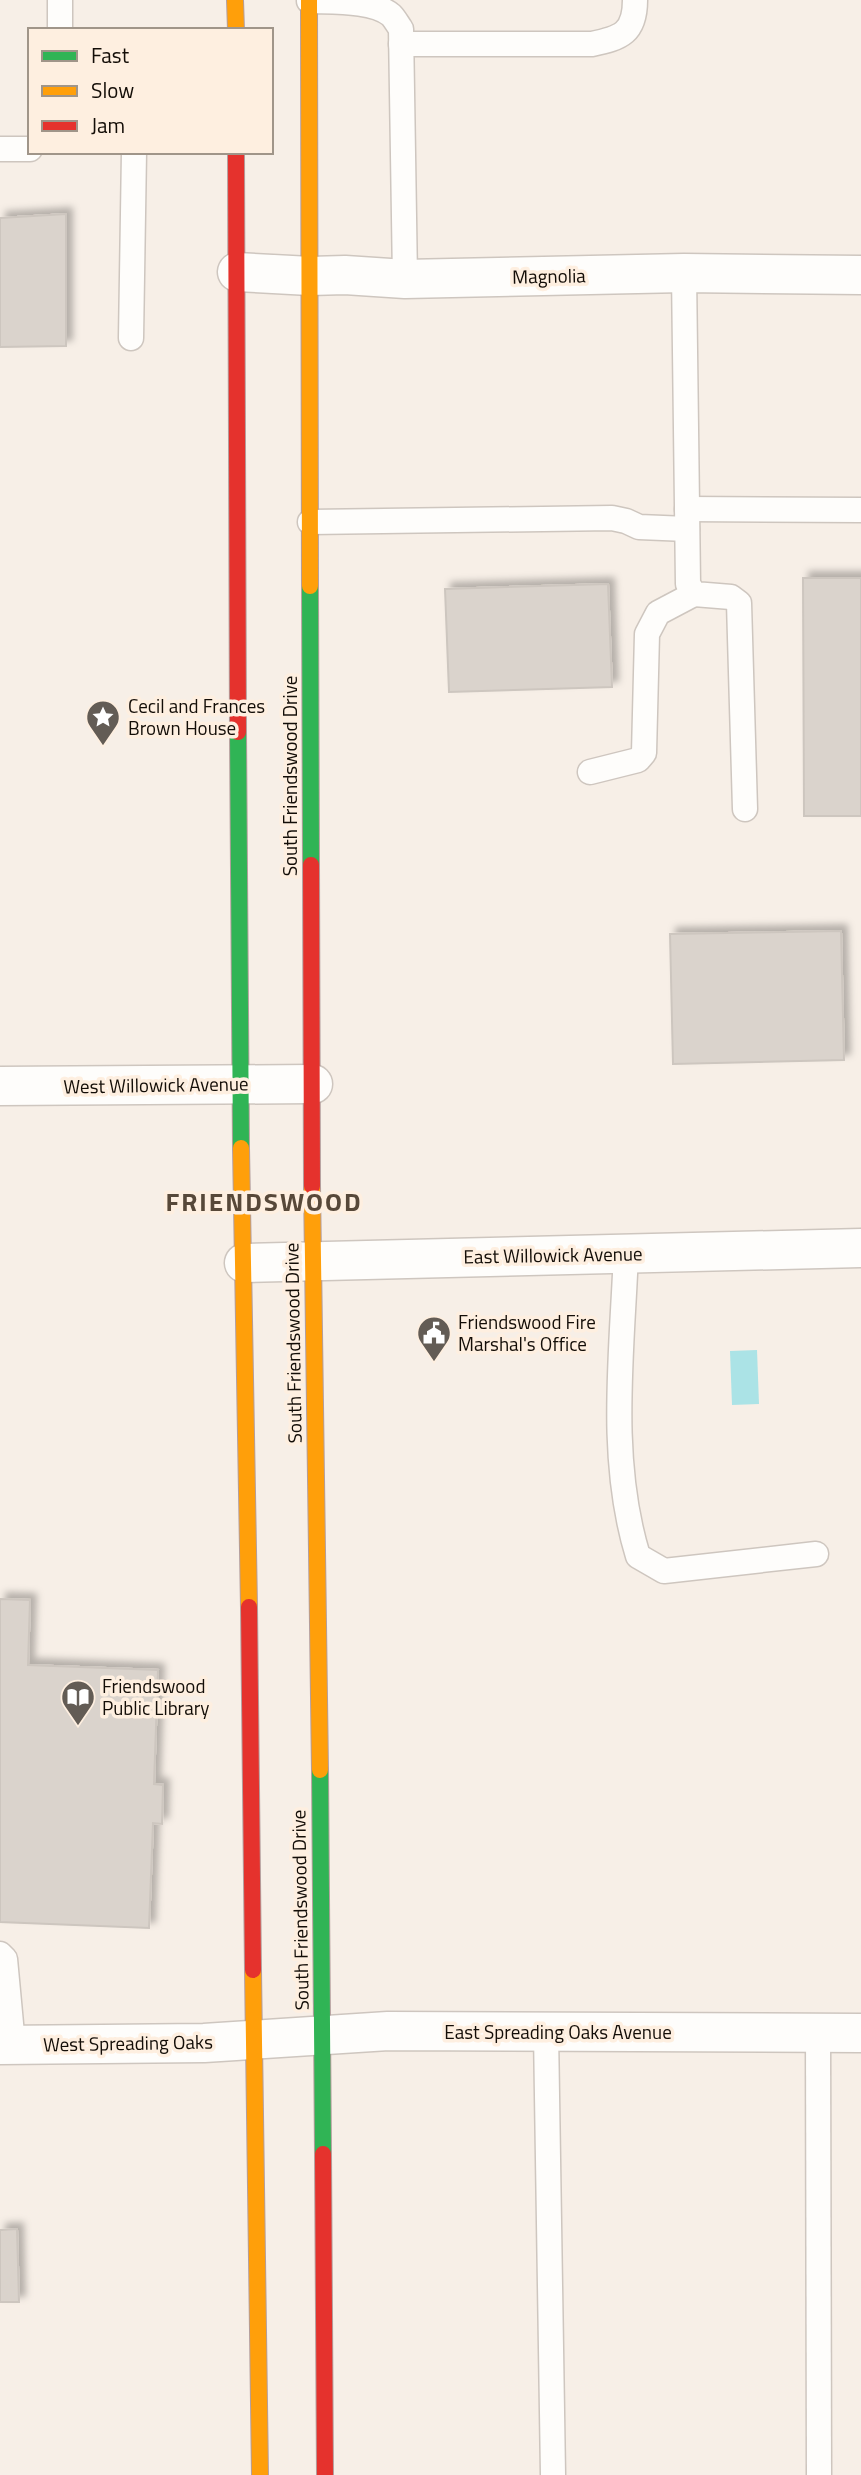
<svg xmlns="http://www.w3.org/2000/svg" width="861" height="2475" font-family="'Titillium Web',sans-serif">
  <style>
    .water { fill: #abe3e6 }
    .building { fill: #dad3cc; stroke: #cdc6bf; stroke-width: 2; filter: url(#shadow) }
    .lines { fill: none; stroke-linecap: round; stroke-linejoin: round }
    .lane-casing { stroke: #cec6bf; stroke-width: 27 }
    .street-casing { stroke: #cec6bf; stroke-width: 41 }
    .fast-casing { stroke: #b49e9d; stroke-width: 18 }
    .slow-casing { stroke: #b49e9d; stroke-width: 18 }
    .jam-casing { stroke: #b49e9d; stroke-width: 18 }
    .lane { stroke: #fefdfb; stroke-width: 24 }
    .street { stroke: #fefdfb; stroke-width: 38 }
    .fast { stroke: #30b455; stroke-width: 16 }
    .slow { stroke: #ff9f0a; stroke-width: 16 }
    .jam { stroke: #e5322d; stroke-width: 16 }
    .labels { text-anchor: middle; stroke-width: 7; stroke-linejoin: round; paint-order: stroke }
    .street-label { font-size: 19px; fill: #130d07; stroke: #feefe0 }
    .poi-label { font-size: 19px; fill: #130d07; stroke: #feefe0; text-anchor: start }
    .district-label { font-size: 26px; font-weight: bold; letter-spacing: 2px; fill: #574839; stroke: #feefe0 }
  </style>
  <defs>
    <filter id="shadow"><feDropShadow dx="6" dy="-6" stdDeviation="3.5" flood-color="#0004"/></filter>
  </defs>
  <rect width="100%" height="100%" fill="#f7efe7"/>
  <!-- water -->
  <polygon class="water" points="757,1350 759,1404 732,1405 730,1351"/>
  <!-- building -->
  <g class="building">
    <polygon points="66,214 66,346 0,347 0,218"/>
    <polygon points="803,578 861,578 861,816 804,816"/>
    <polygon points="608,584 612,687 449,692 445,589"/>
    <polygon points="841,931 844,1060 673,1064 670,934"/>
    <polygon points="0,1599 30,1600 28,1665 158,1670 154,1784 163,1785 162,1824 153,1823 149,1928 0,1922"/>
    <polygon points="17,2229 19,2302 0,2302 0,2230"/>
  </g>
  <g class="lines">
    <!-- lane casing -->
    <g class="lane-casing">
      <g id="lane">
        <path d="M309,1C333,2 373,0 391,15C395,19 398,25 401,29L405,279"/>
        <polyline points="60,30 60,0"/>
        <path d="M401,44H592C621,38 635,33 635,0"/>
        <polyline points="0,149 30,149"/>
        <polyline points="684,273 688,584 694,594 731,597 739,603 745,809"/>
        <polyline points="131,338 134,152"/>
        <polyline points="687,509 861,510"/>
        <polyline points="310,522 612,518 626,521 639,527 687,529"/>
        <polyline points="590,772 638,760 644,753 647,634 658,613 694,594"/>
        <path d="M626,1253C622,1353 608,1459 638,1556L664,1571L816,1554"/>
        <polyline points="0,1954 5,1959 13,2045"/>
        <polyline points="546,2032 553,2475"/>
        <polyline points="818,2033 819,2475"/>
      </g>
    </g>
    <!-- street casing -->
    <g class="street-casing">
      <g id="street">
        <polyline points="237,272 310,276 345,275 405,279 684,273 861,275"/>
        <polyline points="0,1086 313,1084"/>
        <polyline points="244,1263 861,1248"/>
        <polyline points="0,2045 204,2043 388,2031 861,2033"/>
      </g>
    </g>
    <!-- fast casing -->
    <g class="fast-casing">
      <g id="fast">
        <polyline points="310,586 311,865"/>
        <polyline points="238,732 241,1148"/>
        <polyline points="320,1770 323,2154"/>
      </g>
    </g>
    <!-- slow casing -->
    <g class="slow-casing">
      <g id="slow">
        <polyline points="235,0 236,30"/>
        <polyline points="309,0 310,586"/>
        <polyline points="241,1148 249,1607"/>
        <polyline points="312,1186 320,1770"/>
        <polyline points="253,1970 260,2475"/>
      </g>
    </g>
    <!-- jam casing -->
    <g class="jam-casing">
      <g id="jam">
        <polyline points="236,152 238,732"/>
        <polyline points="311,865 312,1186"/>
        <polyline points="249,1607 253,1970"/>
        <polyline points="323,2154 325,2475"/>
      </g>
    </g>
    <!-- lane -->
    <use href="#lane" class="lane"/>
    <!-- street -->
    <use href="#street" class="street"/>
    <!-- fast -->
    <use href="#fast" class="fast"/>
    <!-- slow -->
    <use href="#slow" class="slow"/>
    <!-- jam -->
    <use href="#jam" class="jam"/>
  </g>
  <!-- icons -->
  <defs>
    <g id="sight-pin" transform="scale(1.75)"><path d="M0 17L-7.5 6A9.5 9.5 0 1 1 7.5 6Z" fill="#635c55" stroke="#feefe0"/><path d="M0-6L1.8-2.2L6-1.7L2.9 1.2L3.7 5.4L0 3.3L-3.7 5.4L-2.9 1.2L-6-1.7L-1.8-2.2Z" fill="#fff"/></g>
    <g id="civic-pin" transform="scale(1.75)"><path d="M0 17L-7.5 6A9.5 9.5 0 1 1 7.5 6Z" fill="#635c55" stroke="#feefe0"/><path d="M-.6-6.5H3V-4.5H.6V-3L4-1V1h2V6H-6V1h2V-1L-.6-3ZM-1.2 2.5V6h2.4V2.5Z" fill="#fff"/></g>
    <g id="library-pin" transform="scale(1.75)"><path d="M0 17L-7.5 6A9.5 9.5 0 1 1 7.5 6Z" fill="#635c55" stroke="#feefe0"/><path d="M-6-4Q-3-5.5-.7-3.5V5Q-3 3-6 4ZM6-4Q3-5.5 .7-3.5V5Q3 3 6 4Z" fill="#fff"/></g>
  </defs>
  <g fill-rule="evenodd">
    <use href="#sight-pin" x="103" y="717"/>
    <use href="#civic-pin" x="434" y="1333"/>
    <use href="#library-pin" x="78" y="1697"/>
  </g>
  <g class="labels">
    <!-- street labels -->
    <g class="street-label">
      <text transform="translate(549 276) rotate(-1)" y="7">Magnolia</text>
      <text transform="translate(290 776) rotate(-90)" y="7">South Friendswood Drive</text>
      <text transform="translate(156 1085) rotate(-1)" y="7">West Willowick Avenue</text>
      <text transform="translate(553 1255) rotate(-1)" y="7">East Willowick Avenue</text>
      <text transform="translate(293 1343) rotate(-91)" y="7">South Friendswood Drive</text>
      <text transform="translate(300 1910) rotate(-91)" y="7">South Friendswood Drive</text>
      <text x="558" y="2039">East Spreading Oaks Avenue</text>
      <text transform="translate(128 2043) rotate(-1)" y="7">West Spreading Oaks</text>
    </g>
    <!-- poi labels -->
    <g class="poi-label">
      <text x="128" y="713">Cecil and Frances<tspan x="128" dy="22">Brown House</tspan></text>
      <text x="458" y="1329">Friendswood Fire<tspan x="458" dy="22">Marshal's Office</tspan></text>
      <text x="102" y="1693">Friendswood<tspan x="102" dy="22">Public Library</tspan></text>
    </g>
    <!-- district labels -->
    <g class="district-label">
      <text x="264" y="1211">FRIENDSWOOD</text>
    </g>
  </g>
  <!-- legend -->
  <rect x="28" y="28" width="245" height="126" fill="#feefe0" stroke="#a09589" stroke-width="2"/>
  <rect x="42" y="51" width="35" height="10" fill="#30b455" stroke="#a09589" stroke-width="2"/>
  <text x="91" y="63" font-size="21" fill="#130d07">Fast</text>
  <rect x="42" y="86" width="35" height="10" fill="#ff9f0a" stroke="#a09589" stroke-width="2"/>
  <text x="91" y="98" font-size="21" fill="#130d07">Slow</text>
  <rect x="42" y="121" width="35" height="10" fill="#e5322d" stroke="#a09589" stroke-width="2"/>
  <text x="91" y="133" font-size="21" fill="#130d07">Jam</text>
</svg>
